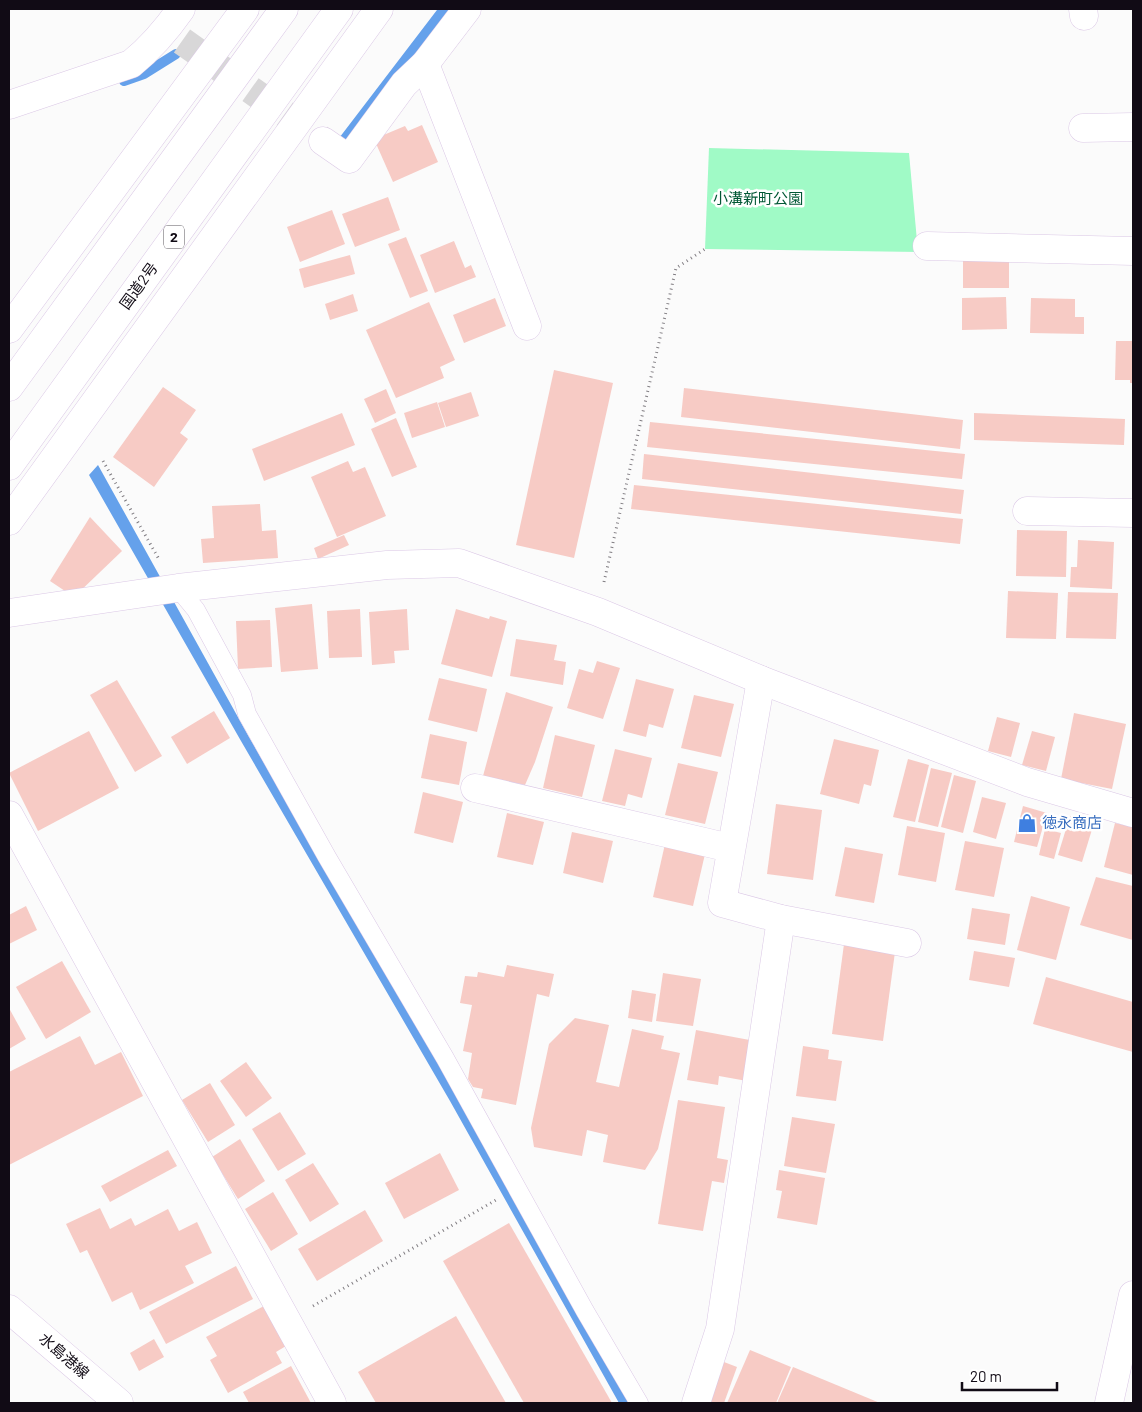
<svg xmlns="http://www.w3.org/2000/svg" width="1142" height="1412" font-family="Barlow,'Noto Sans JP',sans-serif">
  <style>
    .green { fill: #a0fac6 }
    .water { fill: #65a1eb }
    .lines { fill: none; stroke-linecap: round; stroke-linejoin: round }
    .stream { stroke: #65a1eb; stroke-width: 10 }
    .building { fill: #f7cbc5 }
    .minor-tunnel { stroke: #d8d7d8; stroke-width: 28; stroke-dasharray: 28 14; stroke-linecap: butt }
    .service-casing { stroke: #dbc8e6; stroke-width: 19 }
    .minor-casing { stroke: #dbc8e6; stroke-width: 29 }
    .secondary-casing { stroke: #dbc8e6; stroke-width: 29 }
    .trunk-casing { stroke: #dbc8e6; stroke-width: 29 }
    .path { stroke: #807d82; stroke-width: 3; stroke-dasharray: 1 4; stroke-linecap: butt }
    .service { stroke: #fff; stroke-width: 18 }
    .minor { stroke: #fff; stroke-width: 28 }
    .secondary { stroke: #fff; stroke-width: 28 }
    .trunk { stroke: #fff; stroke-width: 28 }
    .labels { text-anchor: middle; stroke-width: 5; stroke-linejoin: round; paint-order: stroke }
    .shield { fill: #fff; stroke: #58545b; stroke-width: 1 }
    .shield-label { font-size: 14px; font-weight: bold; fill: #110b15 }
    .park-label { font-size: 15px; fill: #025835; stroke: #fff }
    .street-label { font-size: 15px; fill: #110b15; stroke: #fff }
    .shop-label { font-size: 15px; fill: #366cbe; stroke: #fff; text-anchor: start }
  </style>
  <rect width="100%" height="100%" fill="#fbfbfb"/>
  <!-- green -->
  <polygon class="green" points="709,148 909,153 918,252 705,249"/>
  <!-- water -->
  <polygon class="water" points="98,465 249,737 458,1098 631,1403 619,1403 450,1101 241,741 89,475"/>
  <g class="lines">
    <!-- stream -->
    <g class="stream">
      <polyline points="124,81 144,74 176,54"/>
      <polyline points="337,149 444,9"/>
    </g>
  </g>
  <!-- building -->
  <g class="building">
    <polygon points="422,125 438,162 393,182 374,139 405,126 408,131"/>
    <polygon points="388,197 400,230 355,247 342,214"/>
    <polygon points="332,210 345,244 300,262 287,227"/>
    <polygon points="406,237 428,291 410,298 388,244"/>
    <polygon points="454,241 465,268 471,265 476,277 435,293 420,255"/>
    <polygon points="1009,253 1009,288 963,288 963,254"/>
    <polygon points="350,255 355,274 304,288 299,269"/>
    <polygon points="353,294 358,311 330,320 325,304"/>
    <polygon points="1006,297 1007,329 962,330 962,298"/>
    <polygon points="495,298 506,326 464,343 453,315"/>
    <polygon points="1031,298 1075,299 1075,317 1084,317 1084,334 1030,333"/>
    <polygon points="429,302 455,360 440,367 444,378 396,398 366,330"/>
    <polygon points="1116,341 1133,341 1133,383 1130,383 1130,380 1115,380"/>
    <polygon points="554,370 613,383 574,558 516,545"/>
    <polygon points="163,387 196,410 180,433 188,439 154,487 113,457"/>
    <polygon points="684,388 963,420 960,449 681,417"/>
    <polygon points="386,389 396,413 375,423 364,399"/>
    <polygon points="471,392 479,416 446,427 438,403"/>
    <polygon points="437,402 445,427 412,438 404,413"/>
    <polygon points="342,413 355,445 264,481 252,449"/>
    <polygon points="974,413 1125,419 1124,445 974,440"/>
    <polygon points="396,418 417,467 392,477 371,429"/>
    <polygon points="650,422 965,454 962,479 647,447"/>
    <polygon points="644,454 964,490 961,514 642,479"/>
    <polygon points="348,461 353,472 365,467 386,516 337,537 311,477"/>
    <polygon points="634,485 963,519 960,544 631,509"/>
    <polygon points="260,504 262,531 276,530 278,558 203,563 201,539 214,538 212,506"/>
    <polygon points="90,517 122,551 74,597 50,581"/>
    <polygon points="1017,530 1067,531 1066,577 1016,576"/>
    <polygon points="344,535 349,545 318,559 314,548"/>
    <polygon points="1078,540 1114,542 1112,589 1070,587 1071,567 1077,567"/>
    <polygon points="1008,591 1058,593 1056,639 1006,638"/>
    <polygon points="1068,592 1118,593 1116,639 1066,638"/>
    <polygon points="312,604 318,669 281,672 275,608"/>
    <polygon points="360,609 362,657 329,658 327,611"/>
    <polygon points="407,609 409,650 394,651 395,663 372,665 369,612"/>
    <polygon points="456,609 489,619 490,616 507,621 492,677 441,664"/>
    <polygon points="270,620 272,667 238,669 236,621"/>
    <polygon points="516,639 557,645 554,660 566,662 563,685 510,676"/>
    <polygon points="597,661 620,668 603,719 567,708 579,669 593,673"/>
    <polygon points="439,678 487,689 477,732 428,720"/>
    <polygon points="636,679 674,689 663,728 649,724 646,737 623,731"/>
    <polygon points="117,680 162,756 135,772 90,695"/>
    <polygon points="506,692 553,707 535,762 525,785 483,776"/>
    <polygon points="694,695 734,704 721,757 681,748"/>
    <polygon points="214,711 230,738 187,764 171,737"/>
    <polygon points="1074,713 1126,724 1112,789 1061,779"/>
    <polygon points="997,717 1020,723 1011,757 988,751"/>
    <polygon points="89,731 119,788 38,831 9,773"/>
    <polygon points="1032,731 1055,737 1046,771 1022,765"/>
    <polygon points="430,734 467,742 459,785 421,778"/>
    <polygon points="555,735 595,745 582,797 543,788"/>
    <polygon points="834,739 879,750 871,786 864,784 859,804 820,794"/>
    <polygon points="615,749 652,758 642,798 628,794 625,806 602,801"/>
    <polygon points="908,759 929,765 915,822 893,817"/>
    <polygon points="678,763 718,772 705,824 665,815"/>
    <polygon points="931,768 952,773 938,827 918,822"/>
    <polygon points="954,775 976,781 963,833 941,827"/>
    <polygon points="423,792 463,802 453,843 414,833"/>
    <polygon points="982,797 1006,803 996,839 973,832"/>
    <polygon points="776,804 822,810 813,880 767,874"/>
    <polygon points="1023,806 1047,813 1037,847 1014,842"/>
    <polygon points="507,813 544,822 533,865 497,857"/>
    <polygon points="1070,816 1094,823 1082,862 1058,855"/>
    <polygon points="1115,823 1133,827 1133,875 1104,867"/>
    <polygon points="907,826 945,833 936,882 898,875"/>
    <polygon points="1045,829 1061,833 1054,859 1039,855"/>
    <polygon points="572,832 613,841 603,883 563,873"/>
    <polygon points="965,841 1004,848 994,897 955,890"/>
    <polygon points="665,844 705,854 693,906 653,897"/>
    <polygon points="845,847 883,854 874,903 835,896"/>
    <polygon points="1096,877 1133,886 1133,940 1080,925"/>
    <polygon points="1031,896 1070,907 1056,960 1017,950"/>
    <polygon points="26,906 37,930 9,944 9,915"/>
    <polygon points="972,908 1010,914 1005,945 967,939"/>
    <polygon points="844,944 895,952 883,1041 832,1034"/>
    <polygon points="974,951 1015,958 1009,987 969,980"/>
    <polygon points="62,961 91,1012 46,1039 16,987"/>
    <polygon points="507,965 554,974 549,997 537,994 516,1105 481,1098 483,1089 473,1087 468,1079 472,1053 463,1051 472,1005 460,1003 465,976 477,977 478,972 504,977"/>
    <polygon points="663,973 701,979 693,1026 656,1021"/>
    <polygon points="1046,977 1133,1002 1133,1052 1033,1024"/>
    <polygon points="632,990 656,994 652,1022 628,1018"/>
    <polygon points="9,1008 26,1039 9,1049"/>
    <polygon points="575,1018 609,1025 596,1082 619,1087 632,1029 664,1036 661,1049 680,1053 658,1149 645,1170 603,1162 608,1135 587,1130 582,1156 534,1147 531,1128 549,1044"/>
    <polygon points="696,1030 755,1041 747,1081 719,1076 718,1085 687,1080"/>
    <polygon points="80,1036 95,1065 121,1052 143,1096 9,1165 9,1072"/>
    <polygon points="803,1046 829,1050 828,1059 842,1061 836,1101 796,1096"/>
    <polygon points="246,1062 272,1098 246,1117 220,1081"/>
    <polygon points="210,1083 235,1125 208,1142 182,1100"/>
    <polygon points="678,1100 725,1107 717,1158 728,1160 724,1183 712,1181 703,1231 658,1224"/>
    <polygon points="280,1112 306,1154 278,1171 252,1129"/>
    <polygon points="792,1117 835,1124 826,1173 784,1166"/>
    <polygon points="240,1139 265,1181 238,1199 212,1157"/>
    <polygon points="168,1150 177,1166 110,1202 101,1186"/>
    <polygon points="440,1153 459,1190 404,1219 385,1183"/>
    <polygon points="313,1163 339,1204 310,1222 285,1180"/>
    <polygon points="779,1170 825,1178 817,1225 777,1218 782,1191 776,1190"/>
    <polygon points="273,1192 298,1234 271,1251 245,1209"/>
    <polygon points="100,1208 110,1229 131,1218 135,1226 168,1209 179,1231 197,1222 212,1253 185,1266 194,1283 140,1310 132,1292 112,1302 87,1250 80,1253 66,1224"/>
    <polygon points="365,1210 383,1241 317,1281 298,1249"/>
    <polygon points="509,1223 612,1403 524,1403 443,1261"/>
    <polygon points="236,1266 253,1299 166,1344 149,1312"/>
    <polygon points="264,1306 286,1346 276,1352 282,1363 228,1393 210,1360 217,1356 206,1337"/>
    <polygon points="456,1316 506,1403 376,1403 358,1372"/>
    <polygon points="154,1339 164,1357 139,1371 130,1353"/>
    <polygon points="750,1350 791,1367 776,1403 727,1403"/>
    <polygon points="724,1362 737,1367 724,1403 709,1403"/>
    <polygon points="291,1366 311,1403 249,1403 243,1392"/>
    <polygon points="793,1367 880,1403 777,1403"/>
  </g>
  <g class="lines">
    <!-- minor-tunnel -->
    <polyline class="minor-tunnel" points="182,41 323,141"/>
    <!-- service casing -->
    <g class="service-casing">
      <polyline id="service" points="178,588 196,610 242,695 247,714 327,857 445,1058 585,1311 639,1403"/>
    </g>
    <!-- minor casing -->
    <g class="minor-casing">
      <g id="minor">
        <polyline points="1083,9 1084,16"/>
        <polyline points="425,64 527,326"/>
        <path d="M9,105L131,64C151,48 167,29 181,9"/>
        <polyline points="1083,128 1133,127"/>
        <polyline points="323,141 349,159 404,84 425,64 467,9"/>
        <polyline points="927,246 1133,251"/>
        <polyline points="1027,511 1133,513"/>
        <polyline points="9,613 178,588 387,565 459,563 598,612 761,680 1027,782 1133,813"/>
        <polyline points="761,680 722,903 781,919 907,943"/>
        <polyline points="475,788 730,848"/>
        <polyline points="9,815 332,1403"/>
        <polyline points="696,1403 720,1329 781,919"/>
        <polyline points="1109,1403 1133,1295"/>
      </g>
    </g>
    <!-- secondary casing -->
    <g class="secondary-casing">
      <polyline id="secondary" points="9,1309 119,1403"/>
    </g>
    <!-- trunk casing -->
    <g class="trunk-casing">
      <g id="trunk">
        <polyline points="9,329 245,9"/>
        <polyline points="9,387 284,9"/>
        <polyline points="9,466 339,9"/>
        <polyline points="9,521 379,9"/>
      </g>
    </g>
    <!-- path -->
    <g class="path">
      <polyline points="103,461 160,561"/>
      <polyline points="604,582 676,268 705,249"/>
      <polyline points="313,1306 496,1200"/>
    </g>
    <!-- service -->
    <use href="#service" class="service"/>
    <!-- minor -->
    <use href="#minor" class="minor"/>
    <!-- secondary -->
    <use href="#secondary" class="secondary"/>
    <!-- trunk -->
    <use href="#trunk" class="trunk"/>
  </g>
  <!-- icons -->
  <defs>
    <g id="shop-bare" transform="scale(1.5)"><path d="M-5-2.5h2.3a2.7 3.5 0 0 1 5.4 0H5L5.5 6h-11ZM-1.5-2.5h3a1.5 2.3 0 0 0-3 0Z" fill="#3f7fe0" stroke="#fff" stroke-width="2.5" paint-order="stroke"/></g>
  </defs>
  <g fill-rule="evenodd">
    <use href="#shop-bare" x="1027" y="823"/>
  </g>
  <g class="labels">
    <!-- shield labels -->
    <rect class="shield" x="164" y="225.5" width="20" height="23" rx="4"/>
    <g class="shield-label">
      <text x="174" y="242">2</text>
    </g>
    <!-- park labels -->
    <g class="park-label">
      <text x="758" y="204">小溝新町公園</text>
    </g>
    <!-- street labels -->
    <g class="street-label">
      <text transform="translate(139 286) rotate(-54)" y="5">国道2号</text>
      <text transform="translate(64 1356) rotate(41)" y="5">水島港線</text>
    </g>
    <!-- shop labels -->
    <g class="shop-label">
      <text x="1042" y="828">徳永商店</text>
    </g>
  </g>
  <!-- border -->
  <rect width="1142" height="1412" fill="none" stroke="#110b15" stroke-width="20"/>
  <!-- scale -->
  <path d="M962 1382v8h95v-8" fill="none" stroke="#110b15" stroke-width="2.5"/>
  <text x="970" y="1382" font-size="15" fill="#110b15" stroke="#ffffff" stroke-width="4" paint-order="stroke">20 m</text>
</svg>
